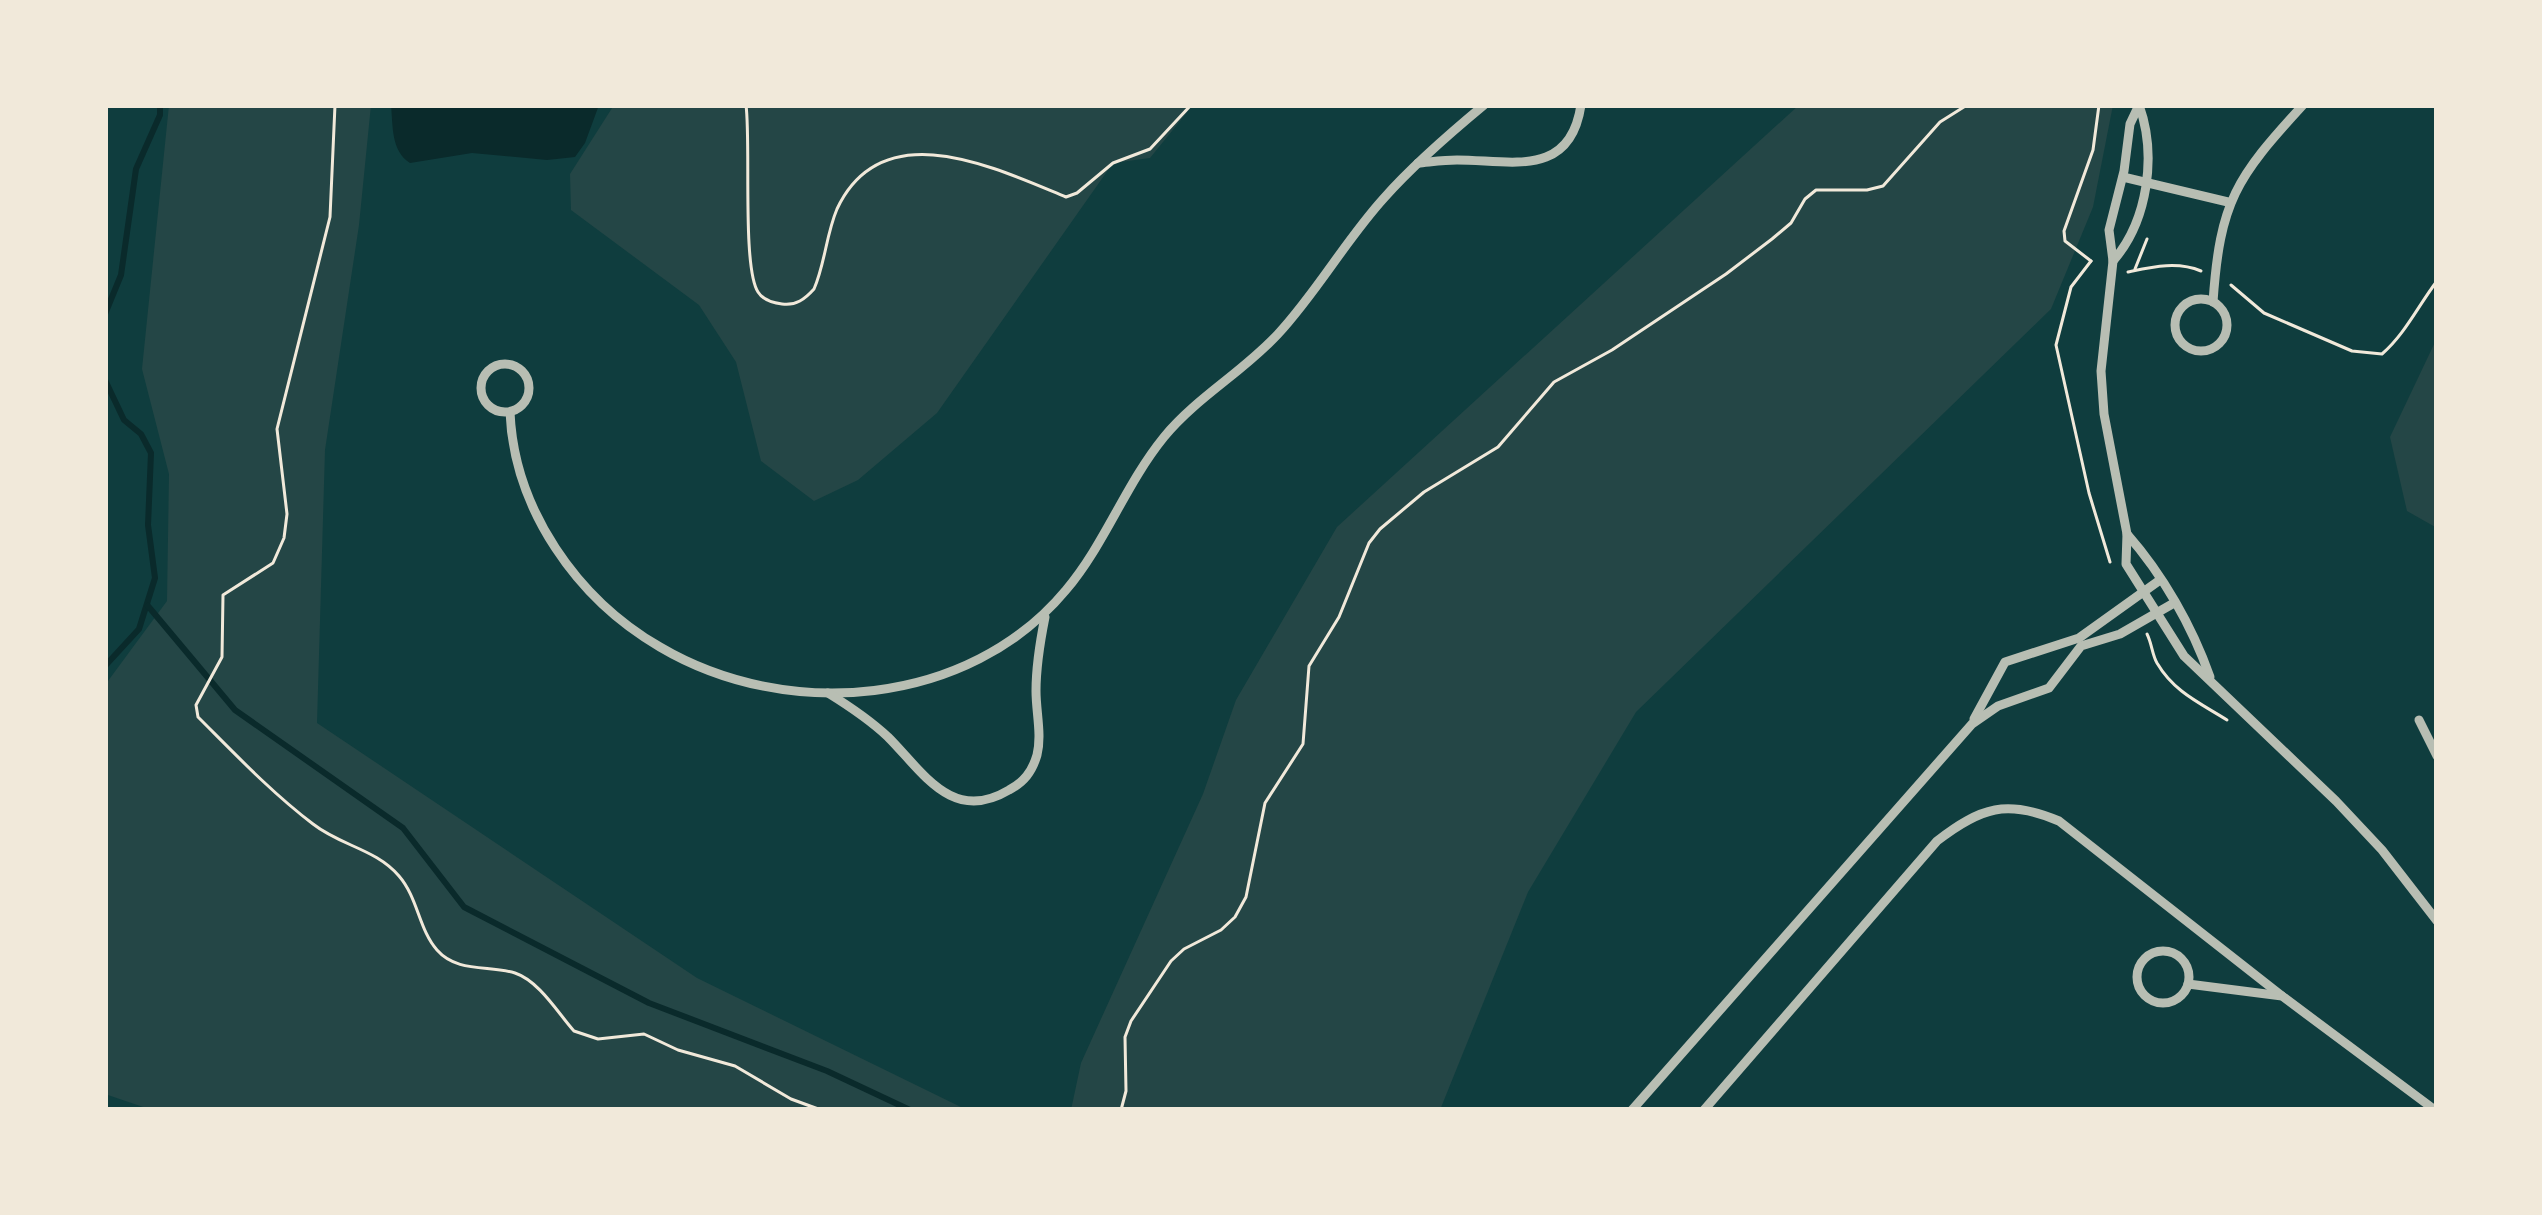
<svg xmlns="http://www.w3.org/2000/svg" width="2542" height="1215" font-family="Mulish,sans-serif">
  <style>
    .green { fill: #244646 }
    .water { fill: #0a2a2b }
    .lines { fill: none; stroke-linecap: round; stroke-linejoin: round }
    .stream { stroke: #0a2a2b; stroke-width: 6 }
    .path { stroke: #f1e9da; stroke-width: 3 }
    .minor { stroke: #b8beb3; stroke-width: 9 }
  </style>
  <rect width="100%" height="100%" fill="#0f3d3e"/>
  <!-- green -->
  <g class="green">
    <polygon points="169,105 371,105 359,225 325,450 317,723 697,978 967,1110 152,1110 105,1094 105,685 167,601 169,474 142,369"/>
    <polygon points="614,105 1193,105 1150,158 1113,163 937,413 858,480 814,501 761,461 736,362 699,305 571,210 570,174"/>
    <polygon points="1799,105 2113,105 2093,207 2051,309 1636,712 1528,892 1440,1110 1071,1110 1081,1063 1203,794 1236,700 1337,527"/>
    <polygon points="2437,338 2437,528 2407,511 2390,437"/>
  </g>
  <!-- water -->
  <path class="water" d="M391,105H599L585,143L575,157L547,160L472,153L410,163C391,151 393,126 391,105Z"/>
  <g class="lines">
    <!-- stream -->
    <g class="stream">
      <polyline points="105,314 121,275 136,169 160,115 160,105"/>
      <polyline points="105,380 124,420 141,434 151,453 148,525 155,578 139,629 105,666"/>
      <polyline points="148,606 235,710 403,828 464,907 649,1003 827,1071 910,1110"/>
    </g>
    <!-- path -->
    <g class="path">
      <path d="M335,105L330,217L277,429L287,514L284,538L273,563L223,595L222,657L196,705L198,717C235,754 272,793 313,824C341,846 376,849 399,876C418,898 419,930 437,950C457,973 489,965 515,973C539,981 558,1013 574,1031L598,1039L644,1034L678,1050L735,1066L791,1099L821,1110"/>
      <path d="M746,105C751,143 742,267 758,292C763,300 773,303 782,304C796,306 805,299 814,289C825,264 826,235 837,209C882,113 993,167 1066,197L1077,193L1113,163L1150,149L1191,105"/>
      <polyline points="2091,261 2071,287 2056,345 2089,493 2110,562"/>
      <polyline points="2091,261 2065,241 2064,231 2093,150 2099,105"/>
      <polyline points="2135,269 2147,239"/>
      <path d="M2128,272C2152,267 2177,261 2201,271"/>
      <path d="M2231,285L2264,313L2352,351L2382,354C2405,334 2418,306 2437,281"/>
      <path d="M2147,634C2152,644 2152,654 2157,663C2174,692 2200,703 2227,720"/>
      <polyline points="1121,1110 1126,1091 1125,1037 1131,1021 1171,961 1184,949 1221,930 1235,917 1246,897 1265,803 1303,744 1309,666 1339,617 1369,543 1380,529 1424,492 1498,447 1554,382 1612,350 1726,274 1772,239 1791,223 1805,199 1816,190 1867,190 1883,186 1940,122 1967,105"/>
    </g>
    <!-- minor -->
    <g class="minor">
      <polyline points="2139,105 2130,124 2124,171 2109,230 2113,261 2101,371 2104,414 2127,534 2126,564 2184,656 2336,801 2382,850 2437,921"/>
      <path d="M1418,163C1430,162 1444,160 1457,160C1510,160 1570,179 1581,105"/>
      <polyline points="2123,177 2228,202"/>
      <path d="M2113,261C2148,221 2157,155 2139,105"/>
      <circle cx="2201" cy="325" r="26"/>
      <path d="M2213,302C2220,201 2236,178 2303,105"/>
      <circle cx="505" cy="388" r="24"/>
      <path d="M510,412C514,509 577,599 660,647C787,722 969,707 1066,590C1105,544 1125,485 1164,437C1197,397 1243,372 1278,334C1317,292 1345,241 1384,198C1414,164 1449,134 1484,105"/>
      <path d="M2127,534C2163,575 2192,626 2210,677"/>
      <path d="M828,693C849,706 870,720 888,737C923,772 952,824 1009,790C1024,782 1032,772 1037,755C1042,735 1036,712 1036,691C1036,666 1040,642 1045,617"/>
      <polyline points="1974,719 2005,662 2079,638 2160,580"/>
      <polyline points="2419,720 2437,756"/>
      <circle cx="2163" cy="977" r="26"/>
      <polyline points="2188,984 2282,996 2435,1110"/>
      <polyline points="1632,1110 1972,724 1998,706 2049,688 2081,646 2120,634 2174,603"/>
      <path d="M1704,1110L1937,841C1981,807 2007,799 2059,821L2282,996"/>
    </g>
  </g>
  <!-- border -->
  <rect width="2542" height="1215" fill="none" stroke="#f1e9da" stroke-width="216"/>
</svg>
